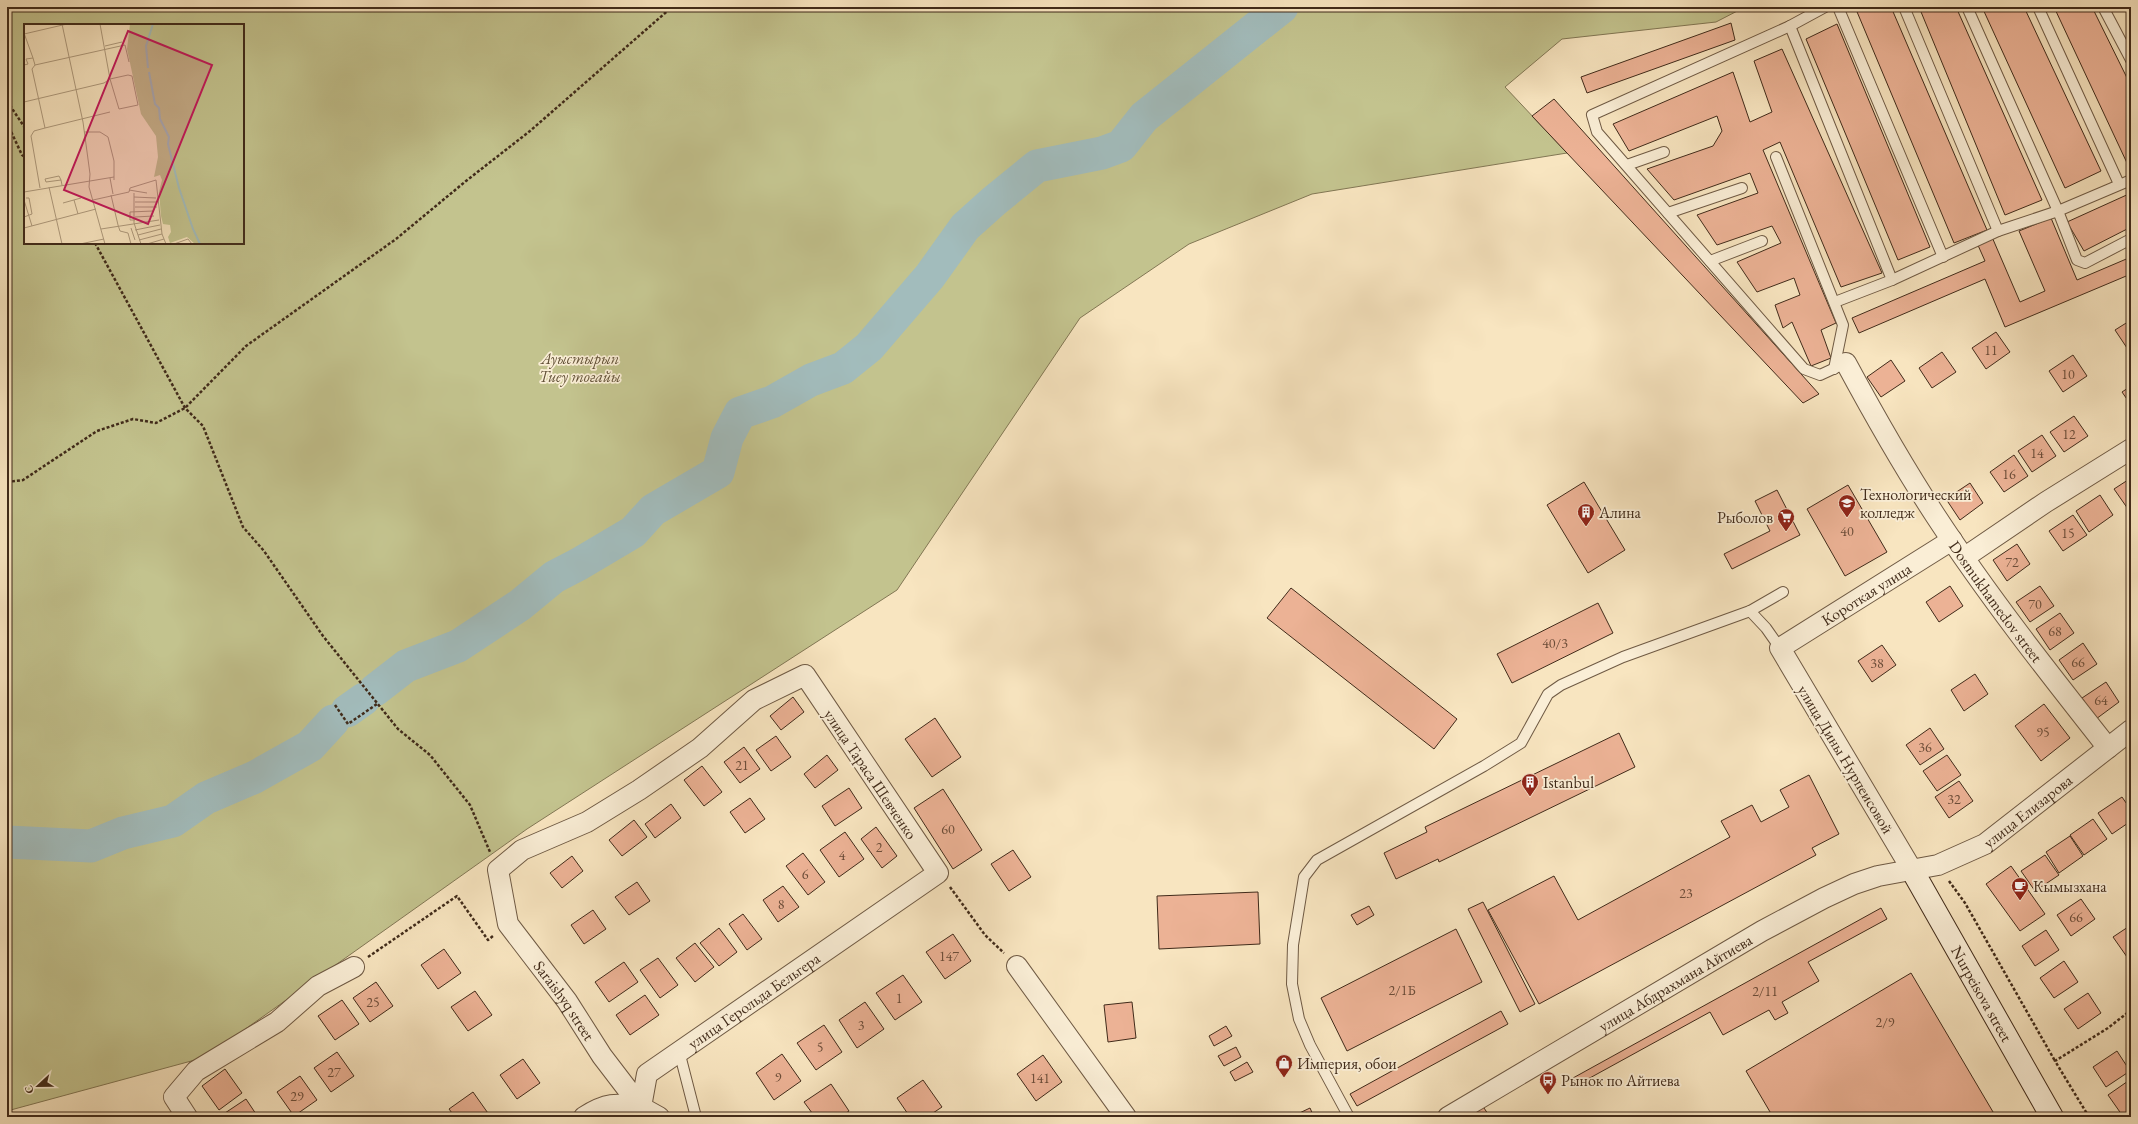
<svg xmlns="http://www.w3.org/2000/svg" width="2138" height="1124" font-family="'EB Garamond',serif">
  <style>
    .green { fill: #c3c38e; stroke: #827754; fill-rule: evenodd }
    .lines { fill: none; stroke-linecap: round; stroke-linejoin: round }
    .river { stroke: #a2bcbc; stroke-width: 33 }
    .building { fill: #ecb295; stroke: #412b1a }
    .lane-casing { stroke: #6f5a44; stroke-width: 12 }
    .street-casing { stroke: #6f5a44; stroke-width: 22 }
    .secondary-casing { stroke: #412b1a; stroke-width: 24 }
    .path { stroke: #412b1a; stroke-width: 2.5; stroke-dasharray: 3 2; stroke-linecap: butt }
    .lane { stroke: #faeed6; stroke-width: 10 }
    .street { stroke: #faeed6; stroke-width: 20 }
    .secondary { stroke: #faeed6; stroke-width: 22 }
    .labels { text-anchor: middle; stroke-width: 3.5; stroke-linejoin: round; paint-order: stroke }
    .number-label { font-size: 14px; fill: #6c4d39 }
    .park-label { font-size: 16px; font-style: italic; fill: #625137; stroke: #faeed6 }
    .poi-label { font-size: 16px; fill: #412b1a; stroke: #faeed6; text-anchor: start }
    .street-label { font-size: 16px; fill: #412b1a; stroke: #faeed6 }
    .inset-river { fill: none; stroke: #a2bcbc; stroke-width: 2 }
    .inset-road { fill: none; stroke: #af9b7e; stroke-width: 1 }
    .view { fill: #c2185b; fill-opacity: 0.15; stroke: #c2185b; stroke-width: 2 }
    .inset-edge { fill: none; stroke: #412b1a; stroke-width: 2 }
  </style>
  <rect width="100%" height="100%" fill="#f8e5c0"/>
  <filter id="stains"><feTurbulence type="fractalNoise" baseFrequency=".005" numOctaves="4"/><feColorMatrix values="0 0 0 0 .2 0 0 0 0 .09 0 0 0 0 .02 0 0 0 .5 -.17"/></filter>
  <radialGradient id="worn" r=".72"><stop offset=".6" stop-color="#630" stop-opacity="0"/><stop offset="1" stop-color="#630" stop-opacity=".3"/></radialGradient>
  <!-- green -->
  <path class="green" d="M7,7H1745L1716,22L1562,39L1505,87L1567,153L1312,194L1189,244L1080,318L897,590L527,829L206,1057L7,1111ZM25,25H243V243H25Z"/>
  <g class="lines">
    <!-- river -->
    <g class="river">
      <polyline points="375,690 406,666 458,646 520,605 554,577 579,564 633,532 653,510 718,472 727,438 740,413 772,402 811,380 843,368 869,347 930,276 965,227 994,201 1037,166 1102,153 1121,146 1144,117 1282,7"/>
      <polyline points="347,711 364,699"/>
      <polyline points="7,842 91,846 123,833 173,821 206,798 255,777 310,746 333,721"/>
    </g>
  </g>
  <!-- building -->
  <g class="building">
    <polygon points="1855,7 1891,7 1987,230 1954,243"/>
    <polygon points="1919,7 1956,7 2042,200 2005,215"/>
    <polygon points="1982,7 2024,7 2101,171 2065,188"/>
    <polygon points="2054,7 2092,7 2131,86 2131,161 2127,163"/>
    <polygon points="2124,7 2131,7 2131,19"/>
    <polygon points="1731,23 1735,40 1587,93 1581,77"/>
    <polygon points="1837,24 1930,247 1898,260 1806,39"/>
    <polygon points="1782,49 1882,273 1841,287 1780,142 1763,150 1836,323 1821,330 1831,358 1811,366 1792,322 1783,328 1775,305 1800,295 1794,278 1757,292 1737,262 1781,243 1772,226 1717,245 1697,215 1758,193 1750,173 1674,200 1647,169 1713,146 1722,131 1717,116 1629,151 1613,124 1733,72 1750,122 1772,112 1754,61"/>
    <polygon points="1554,99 1819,394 1803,403 1532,116"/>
    <polygon points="2131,193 2131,227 2084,251 2067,222"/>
    <polygon points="2051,218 2077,280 2131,257 2131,274 2005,327 1985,279 1859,333 1852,318 1985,261 1977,243 1992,237 2020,302 2045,291 2019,231"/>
    <polygon points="2131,320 2131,349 2129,351 2115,330"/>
    <polygon points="1996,332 2010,352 1986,369 1972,348"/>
    <polygon points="1942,352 1956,372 1932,388 1919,368"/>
    <polygon points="2073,355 2087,376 2063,392 2049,371"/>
    <polygon points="1891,360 1905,381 1881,397 1867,377"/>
    <polygon points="2131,386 2131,405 2122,392"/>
    <polygon points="2074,416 2088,436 2064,452 2050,432"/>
    <polygon points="2042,435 2056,456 2032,472 2018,451"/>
    <polygon points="2014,455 2028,476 2004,492 1990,472"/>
    <polygon points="2131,478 2131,507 2128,509 2114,489"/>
    <polygon points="1584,482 1625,550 1588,573 1547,505"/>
    <polygon points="1970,483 1983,503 1960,520 1946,499"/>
    <polygon points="1848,485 1887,552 1845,576 1807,509"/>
    <polygon points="1777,490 1800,535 1732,569 1724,554 1770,531 1755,501"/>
    <polygon points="2100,495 2113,515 2089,532 2076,511"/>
    <polygon points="2073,515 2087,535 2063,551 2049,531"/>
    <polygon points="2017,544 2030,564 2007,581 1993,560"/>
    <polygon points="1950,586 1963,606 1939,622 1926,602"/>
    <polygon points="2040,586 2054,606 2030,622 2016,602"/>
    <polygon points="1291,588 1457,719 1434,749 1267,618"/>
    <polygon points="1598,603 1613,633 1512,683 1497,654"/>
    <polygon points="2060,613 2074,633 2050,650 2036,629"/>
    <polygon points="2083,643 2097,664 2073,680 2059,660"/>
    <polygon points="1882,645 1896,665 1872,682 1858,661"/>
    <polygon points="1975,674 1988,694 1964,711 1951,690"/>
    <polygon points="2106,682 2119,702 2096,719 2082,698"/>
    <polygon points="793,697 804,712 781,730 770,716"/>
    <polygon points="2044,704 2070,738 2041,761 2015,726"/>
    <polygon points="935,718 961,757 932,777 905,739"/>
    <polygon points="1930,728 1944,749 1920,765 1906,745"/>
    <polygon points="1619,733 1635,767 1439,862 1438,859 1396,879 1384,853 1427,832 1425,827"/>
    <polygon points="776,736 791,757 771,771 756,750"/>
    <polygon points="744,747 760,769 740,783 724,762"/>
    <polygon points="827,755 838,770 815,788 804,774"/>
    <polygon points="1947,755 1961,775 1937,791 1923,771"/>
    <polygon points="702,766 722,792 704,806 684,780"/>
    <polygon points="1809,775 1839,834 1812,848 1816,855 1539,1004 1488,910 1554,876 1578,920 1730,837 1721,821 1752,805 1761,822 1789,807 1780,790"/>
    <polygon points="1959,781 1973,801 1949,818 1935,797"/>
    <polygon points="849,788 862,808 835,826 822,806"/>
    <polygon points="943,789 982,850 953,869 914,808"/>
    <polygon points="2122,797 2131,810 2131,821 2112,834 2098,813"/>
    <polygon points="750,798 765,819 745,833 730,812"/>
    <polygon points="671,804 681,818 655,838 645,824"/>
    <polygon points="2093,819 2107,839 2084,855 2070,835"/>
    <polygon points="634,820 647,837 622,856 609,840"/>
    <polygon points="876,827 897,856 882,868 861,839"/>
    <polygon points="845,832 864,859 839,877 820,850"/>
    <polygon points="2070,836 2083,856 2059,873 2046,852"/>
    <polygon points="1013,850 1031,877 1009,891 991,864"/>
    <polygon points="803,853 825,882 808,895 786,866"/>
    <polygon points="2045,855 2059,875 2035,891 2021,871"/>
    <polygon points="572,856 583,871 562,888 550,873"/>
    <polygon points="2011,866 2045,914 2020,931 1986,884"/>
    <polygon points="637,882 650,901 629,915 615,897"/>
    <polygon points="783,886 799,907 778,922 763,900"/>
    <polygon points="1258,892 1260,944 1159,949 1157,896"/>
    <polygon points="2081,899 2095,919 2071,936 2057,915"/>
    <polygon points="1483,902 1535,1004 1520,1012 1468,909"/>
    <polygon points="1369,906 1374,915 1357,925 1351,915"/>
    <polygon points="1881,908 1887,919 1808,962 1819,981 1782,1002 1788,1013 1775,1020 1769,1010 1723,1035 1710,1012 1577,1085 1573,1078"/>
    <polygon points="593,910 606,929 584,944 571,925"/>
    <polygon points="743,914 762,939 747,950 729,924"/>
    <polygon points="2131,925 2131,954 2127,957 2113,937"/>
    <polygon points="719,928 737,952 719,966 700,943"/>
    <polygon points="1456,929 1482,982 1347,1051 1321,998"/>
    <polygon points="2046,930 2059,950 2035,966 2022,946"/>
    <polygon points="953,934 971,961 945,979 926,952"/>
    <polygon points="695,943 714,967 695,982 676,958"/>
    <polygon points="444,949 461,973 438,989 421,965"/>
    <polygon points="658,958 678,985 660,998 640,970"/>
    <polygon points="2064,961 2078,982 2054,998 2040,978"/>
    <polygon points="624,962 638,982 609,1002 595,982"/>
    <polygon points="1911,973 1996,1117 1773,1117 1746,1071"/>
    <polygon points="903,975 922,1002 895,1020 876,993"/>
    <polygon points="376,982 393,1006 370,1022 353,998"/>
    <polygon points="475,991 492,1015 468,1031 451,1007"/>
    <polygon points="2088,993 2101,1013 2078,1029 2064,1009"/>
    <polygon points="645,995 659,1015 630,1035 616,1015"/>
    <polygon points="342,1000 359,1024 335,1040 318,1016"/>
    <polygon points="865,1002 884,1029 857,1048 839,1020"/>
    <polygon points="1132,1002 1136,1038 1108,1042 1104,1005"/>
    <polygon points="1501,1011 1508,1024 1357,1106 1350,1094"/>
    <polygon points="824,1025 842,1052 816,1070 797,1043"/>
    <polygon points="1226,1026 1232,1036 1214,1046 1209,1036"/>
    <polygon points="1236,1047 1241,1057 1224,1066 1218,1056"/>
    <polygon points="2117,1051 2130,1071 2106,1087 2093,1067"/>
    <polygon points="337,1052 354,1076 331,1092 314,1068"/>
    <polygon points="782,1054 801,1081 774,1100 756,1073"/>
    <polygon points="1043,1055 1062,1082 1036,1101 1017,1074"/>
    <polygon points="523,1059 540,1083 517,1099 500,1075"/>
    <polygon points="1247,1062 1253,1072 1235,1081 1230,1072"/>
    <polygon points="225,1069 242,1093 219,1110 202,1086"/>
    <polygon points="300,1076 317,1100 294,1116 277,1092"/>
    <polygon points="2131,1079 2131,1109 2122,1115 2108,1095"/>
    <polygon points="923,1080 942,1107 927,1117 910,1117 897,1098"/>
    <polygon points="831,1084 849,1111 840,1117 815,1117 804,1102"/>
    <polygon points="473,1092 490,1116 455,1117 449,1109"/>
    <polygon points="246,1099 258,1117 224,1117 222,1115"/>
    <polygon points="1482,1105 1490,1117 1468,1117 1467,1115"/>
    <polygon points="1310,1108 1314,1117 1291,1117"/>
  </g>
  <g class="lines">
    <!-- lane casing -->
    <g class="lane-casing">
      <g id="lane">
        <polyline points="1825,7 1790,26 1592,115 1597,132 1804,369 1820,375 1846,363"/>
        <polyline points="1838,7 1943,257"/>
        <polyline points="1904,7 1998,231"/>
        <polyline points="1967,7 2058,211 2077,260 2085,263 2131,239"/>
        <polyline points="2038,7 2119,184"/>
        <polyline points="2103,7 2131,60"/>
        <polyline points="1790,26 1892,280"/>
        <polyline points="1776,157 1843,325 1834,369"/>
        <polyline points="1627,165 1664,152"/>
        <polyline points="1668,213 1742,188"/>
        <polyline points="1710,261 1762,241"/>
        <polyline points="1835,302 1892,280 1998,231 2058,211 2131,180"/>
        <polyline points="1750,611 1766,628 1780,648"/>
        <polyline points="679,1051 696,1117"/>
        <polyline points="1349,1117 1310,1045 1299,1019 1292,984 1293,945 1304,877 1317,860 1484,766 1521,743 1548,694 1561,685 1623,657 1750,611 1783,592"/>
      </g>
    </g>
    <!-- street casing -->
    <g class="street-casing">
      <g id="street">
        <path id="s1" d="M1846,363C1874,415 1903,466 1935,515C1988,596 2048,672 2108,748"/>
        <polyline points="1965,557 2046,502 2131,449"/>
        <path id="s2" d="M1912,870L1780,648L1952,540"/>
        <polyline points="1017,966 1126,1117"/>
        <path id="s3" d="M641,1107L647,1074L938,873L805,675L754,700L700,748L639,790L587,822L522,850L498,870L508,924L567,1001L602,1056L641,1107L659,1117"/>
        <polyline points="187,1117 174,1097 196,1071 277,1022 318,986 354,967"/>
        <path d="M584,1117C606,1103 616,1103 641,1107"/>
        <path id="s4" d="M1448,1117L1762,931L1824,898L1854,884L1878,876L1938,865L1985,844L2131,730"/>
      </g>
    </g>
    <!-- secondary casing -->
    <g class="secondary-casing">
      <g id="secondary">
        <path id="s5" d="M1912,870L2052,1117"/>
      </g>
    </g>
    <!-- path -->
    <g class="path">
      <polyline points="7,101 25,128"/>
      <polyline points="7,123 22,155 25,157"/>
      <polyline points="95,243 185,408 203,426 243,527 264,551 323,636 398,729 430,755 470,805 490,852"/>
      <polyline points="7,482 23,480 97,431 133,419 156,423 185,408 246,346 396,239 466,181 530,131 672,7"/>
      <polyline points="335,705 348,724 377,704"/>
      <polyline points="1949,881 1965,903 2055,1061"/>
      <polyline points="950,887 985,935 1004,953"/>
      <polyline points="368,957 457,896 488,940 493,936"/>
      <polyline points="2089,1117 2055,1061 2108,1028 2131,1010"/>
    </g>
    <!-- lane -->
    <use href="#lane" class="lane"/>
    <!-- street -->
    <use href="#street" class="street"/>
    <!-- secondary -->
    <use href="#secondary" class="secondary"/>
  </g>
  <!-- icons -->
  <defs>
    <g id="university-pin" transform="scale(0.9)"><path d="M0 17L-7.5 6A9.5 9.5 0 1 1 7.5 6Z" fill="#8f2418" stroke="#faeed6"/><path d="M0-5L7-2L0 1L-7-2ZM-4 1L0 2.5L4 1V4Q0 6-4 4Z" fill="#fff"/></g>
    <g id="building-pin" transform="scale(0.9)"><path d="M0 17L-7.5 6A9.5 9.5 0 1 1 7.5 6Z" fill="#8f2418" stroke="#faeed6"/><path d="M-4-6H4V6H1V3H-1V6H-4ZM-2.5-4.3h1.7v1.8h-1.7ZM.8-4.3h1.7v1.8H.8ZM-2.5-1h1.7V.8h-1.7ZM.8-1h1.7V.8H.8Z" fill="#fff"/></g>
    <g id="supermarket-pin" transform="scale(0.9)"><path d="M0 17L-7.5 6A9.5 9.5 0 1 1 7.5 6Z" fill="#8f2418" stroke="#faeed6"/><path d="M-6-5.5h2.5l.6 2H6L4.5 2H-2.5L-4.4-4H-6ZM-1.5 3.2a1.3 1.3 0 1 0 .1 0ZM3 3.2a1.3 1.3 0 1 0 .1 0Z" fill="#fff"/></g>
    <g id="cafe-pin" transform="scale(0.9)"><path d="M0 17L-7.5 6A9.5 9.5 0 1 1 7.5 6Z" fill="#8f2418" stroke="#faeed6"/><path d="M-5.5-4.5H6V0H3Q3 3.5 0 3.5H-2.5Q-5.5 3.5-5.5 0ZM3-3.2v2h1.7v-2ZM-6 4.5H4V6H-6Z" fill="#fff"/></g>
    <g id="shop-pin" transform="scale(0.9)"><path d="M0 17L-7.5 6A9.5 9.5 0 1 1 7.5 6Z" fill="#8f2418" stroke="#faeed6"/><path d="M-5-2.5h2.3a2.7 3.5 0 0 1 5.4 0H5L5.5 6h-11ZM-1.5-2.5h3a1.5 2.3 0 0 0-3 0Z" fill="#fff"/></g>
    <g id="bus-pin" transform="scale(0.9)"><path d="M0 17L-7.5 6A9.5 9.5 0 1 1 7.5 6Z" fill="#8f2418" stroke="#faeed6"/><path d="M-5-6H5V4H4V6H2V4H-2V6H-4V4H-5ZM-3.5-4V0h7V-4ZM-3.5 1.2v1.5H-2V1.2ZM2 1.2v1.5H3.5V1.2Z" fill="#fff"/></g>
  </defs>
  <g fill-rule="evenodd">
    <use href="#university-pin" x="1847" y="503"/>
    <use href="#building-pin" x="1586" y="512"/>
    <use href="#supermarket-pin" x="1786" y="517"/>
    <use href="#building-pin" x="1530" y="782"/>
    <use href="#cafe-pin" x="2020" y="886"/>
    <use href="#shop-pin" x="1284" y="1063"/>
    <use href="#bus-pin" x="1548" y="1080"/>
  </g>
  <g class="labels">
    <!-- number labels -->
    <g class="number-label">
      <text x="1991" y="355">11</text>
      <text x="2068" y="379">10</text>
      <text x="2069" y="439">12</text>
      <text x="2037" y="458">14</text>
      <text x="2009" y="479">16</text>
      <text x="1847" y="536">40</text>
      <text x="2068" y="538">15</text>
      <text x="2012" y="567">72</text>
      <text x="2035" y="609">70</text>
      <text x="2055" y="636">68</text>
      <text x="1555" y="648">40/3</text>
      <text x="2078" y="667">66</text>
      <text x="1877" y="668">38</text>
      <text x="2101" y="705">64</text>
      <text x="2043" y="737">95</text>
      <text x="1925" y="752">36</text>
      <text x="742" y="770">21</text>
      <text x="1954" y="804">32</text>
      <text x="948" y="834">60</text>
      <text x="879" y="852">2</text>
      <text x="842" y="860">4</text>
      <text x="805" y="879">6</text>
      <text x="1686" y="898">23</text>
      <text x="781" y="909">8</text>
      <text x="2076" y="922">66</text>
      <text x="949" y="961">147</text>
      <text x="1402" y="995">2/1Б</text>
      <text x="1765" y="996">2/11</text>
      <text x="899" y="1003">1</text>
      <text x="373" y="1007">25</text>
      <text x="1885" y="1027">2/9</text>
      <text x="861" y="1030">3</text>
      <text x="820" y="1052">5</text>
      <text x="334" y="1077">27</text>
      <text x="778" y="1082">9</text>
      <text x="1040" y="1083">141</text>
      <text x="297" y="1101">29</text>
    </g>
    <!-- park labels -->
    <g class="park-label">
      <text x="580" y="364">Ауыстырып<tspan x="580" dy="18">Тиеу тоғайы</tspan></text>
    </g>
    <!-- poi labels -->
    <g class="poi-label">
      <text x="1860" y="500">Технологический<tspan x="1860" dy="18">колледж</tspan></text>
      <text x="1599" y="518">Алина</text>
      <text x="1773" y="523" text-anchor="end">Рыболов</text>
      <text x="1543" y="788">Istanbul</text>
      <text x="2033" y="892">Кымызхана</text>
      <text x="1297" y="1069">Империя, обои</text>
      <text x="1561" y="1086">Рынок по Айтиева</text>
    </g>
    <!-- street labels -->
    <g class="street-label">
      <text dy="6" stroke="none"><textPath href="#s2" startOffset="360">Короткая улица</textPath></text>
      <text dy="6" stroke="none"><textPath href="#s1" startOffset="282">Dosmukhamedov street</textPath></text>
      <text transform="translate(1846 759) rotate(59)" y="6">улица Дины Нурпеисовой</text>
      <text transform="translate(871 774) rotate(56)" y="6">улица Тараса Шевченко</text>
      <text dy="6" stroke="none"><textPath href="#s4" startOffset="660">улица Елизарова</textPath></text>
      <text dy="6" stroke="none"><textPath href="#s4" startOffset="264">улица Абдрахмана Айтиева</textPath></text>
      <text dy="6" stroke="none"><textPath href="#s5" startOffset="142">Nurpeisova street</textPath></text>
      <text dy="6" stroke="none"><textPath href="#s3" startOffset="163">улица Герольда Бельгера</textPath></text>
      <text dy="6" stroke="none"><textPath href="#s3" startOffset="1142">Saraishyq street</textPath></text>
    </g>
  </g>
  <!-- overview -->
  <g transform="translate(24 24)">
    <rect width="220" height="220" fill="#f8e5c0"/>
    <path d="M106,0H220V220H171L163,213L146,219L144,213L147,208L146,201L139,200L137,192L135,168L138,156L136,151L130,153L134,133L132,112L117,90L103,25Z" fill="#c3c38e"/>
    <path class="inset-river" d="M124,44L122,22L129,0M125,48L131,80L135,84L136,95L145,113L144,120L155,164L169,205L176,220"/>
    <path class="inset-road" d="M38,0L59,98L66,150L65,163L81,220M0,9L9,34L11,41L8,45L21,104M0,10L43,0M81,22L98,18M0,41L4,40L2,35L9,34M11,41L101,21L105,38M0,78L80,59L86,55L104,51L108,52L114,81L95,85L86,55L76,0M60,108H76L84,113L90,137V156M7,112L10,107L21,104L86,88M7,112L16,164M86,154L89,170M37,156L22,158L21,155L35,152L37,156L38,161M25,163L38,220M105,166L123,169M0,168L90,153M110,169V199L117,220M87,171L94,201M110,173L132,174M0,176L8,202M50,176L54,190M69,176L105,168L106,164L132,156L138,210M111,178H133M39,179L57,174M111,183H133M0,193L8,190L5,174H2M111,193L130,192M111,196H106V188L129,187M94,201L96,207L104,209L107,220M0,204L72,185M107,204L111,216M77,205L135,196M111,206L136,201M114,211L137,205M115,216L138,210L142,220M56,220L80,215M123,220L140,215M150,220L164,215L168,220"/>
    <path class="view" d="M104,7L188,41L124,200L40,166Z"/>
    <rect width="220" height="220" class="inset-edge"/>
  </g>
  <!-- margin -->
  <rect width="2138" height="1124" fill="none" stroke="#f8e5c0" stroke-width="24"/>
  <rect x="8" y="8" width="2122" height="1108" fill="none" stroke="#412b1a" stroke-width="2"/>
  <rect x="12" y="12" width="2114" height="1100" fill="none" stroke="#412b1a"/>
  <!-- north arrow -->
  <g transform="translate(38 1086) rotate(248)" stroke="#faeed6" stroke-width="3" paint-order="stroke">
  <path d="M0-3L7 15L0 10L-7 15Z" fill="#412b1a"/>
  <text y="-6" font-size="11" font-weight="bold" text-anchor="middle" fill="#412b1a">С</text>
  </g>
  <rect width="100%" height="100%" filter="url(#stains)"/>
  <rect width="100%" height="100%" fill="url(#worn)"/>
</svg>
